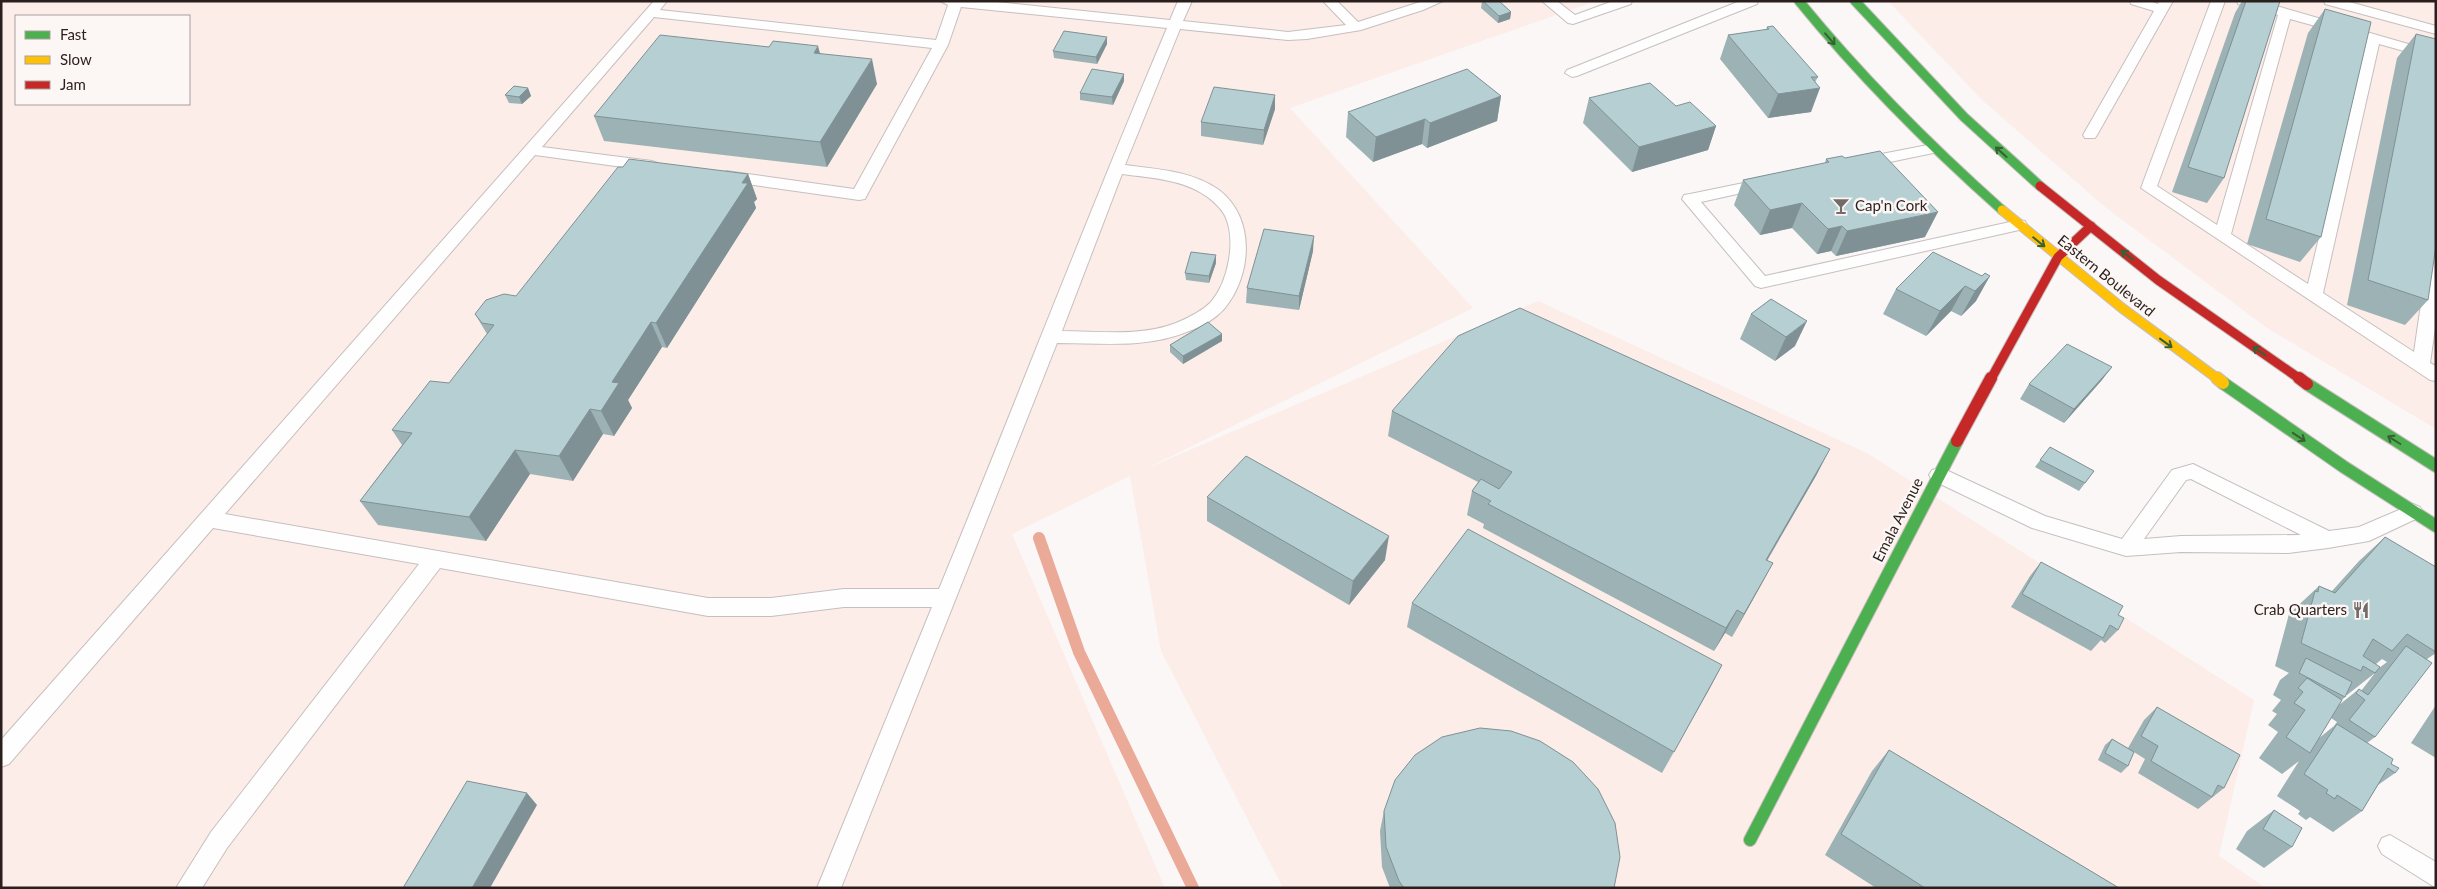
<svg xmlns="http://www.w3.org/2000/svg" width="2437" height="889" font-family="Lato,sans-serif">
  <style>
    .built { fill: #fcede9; fill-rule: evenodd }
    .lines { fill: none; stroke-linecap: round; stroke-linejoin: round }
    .stream { stroke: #eba998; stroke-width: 12 }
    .lane-casing { stroke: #c6bfbe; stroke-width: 2 }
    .fast-far1-casing { stroke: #c6bfbe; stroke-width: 11 }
    .fast-casing { stroke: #c6bfbe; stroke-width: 14 }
    .slow-far1-casing { stroke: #c6bfbe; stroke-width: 11 }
    .slow-casing { stroke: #c6bfbe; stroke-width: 14 }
    .jam-far1-casing { stroke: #c6bfbe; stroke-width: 11 }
    .jam-casing { stroke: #c6bfbe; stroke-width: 14 }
    .lane { fill: #fefefe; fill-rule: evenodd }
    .fast-far1 { stroke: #4caf50; stroke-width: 9 }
    .fast { stroke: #4caf50; stroke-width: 12 }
    .slow-far1 { stroke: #ffc107; stroke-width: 9 }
    .slow { stroke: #ffc107; stroke-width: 12 }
    .jam-far1 { stroke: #c62828; stroke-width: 9 }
    .jam { stroke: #c62828; stroke-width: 12 }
    .wall { fill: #9db2b5; fill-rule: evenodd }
    .shaded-wall { fill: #7f9194 }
    .building { fill: #b6cfd3; stroke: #7f9194 }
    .oneway { stroke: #396033 }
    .labels { text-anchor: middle; stroke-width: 5; stroke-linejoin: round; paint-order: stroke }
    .poi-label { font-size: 15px; fill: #2a1f1c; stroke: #fcf6f4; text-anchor: start }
    .street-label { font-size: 15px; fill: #2a1f1c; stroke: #fcf6f4 }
  </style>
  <rect width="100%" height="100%" fill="#faf7f6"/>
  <!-- built -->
  <g class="built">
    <path d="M1,1H1596L1290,108L1473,308L1143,470L1538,301L1867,453L2254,700L2219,856L2266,888H1283L1161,651L1130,476L1012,534L1165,888H1ZM16,16H189V104H16Z"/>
    <polygon points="1888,1 2436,1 2436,429 2267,328 2105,207 1981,99"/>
  </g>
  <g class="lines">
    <!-- stream -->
    <polyline class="stream" points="1039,538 1079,652 1193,888"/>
    <!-- lane casing -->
    <g class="lane-casing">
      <g id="lane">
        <path d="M654,1H667L660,10L936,40L948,5L940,1H988L1170,20L1178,1H1192L1183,21L1288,32L1346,25L1323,1H1337L1358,22L1423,1H1443L1423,10L1361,30L1307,39L1288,40L1180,29L1125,165C1157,169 1193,171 1219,190C1256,218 1252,276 1224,309C1215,319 1201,327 1189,331C1147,349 1101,343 1057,343L841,888H817L932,607H844L771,616H708L440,568L227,848L202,888H176L211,832L419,564L213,528L9,764L1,767V740ZM961,7L1167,28C1088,214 1016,402 939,589H844L771,598H708L225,514L535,155L652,171L657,169L660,166L657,163L652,161L542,147L654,17L932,48L854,189L726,171L718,176L726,181L859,200L865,199L867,195L948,45ZM1122,174C1151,178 1184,179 1209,198C1215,203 1223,210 1226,218C1236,242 1228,282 1211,302C1202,311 1188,318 1176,323C1140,337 1099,331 1062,331Z"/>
        <polygon points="1542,1 1557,1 1575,15 1613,1 1632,1 1631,4 1573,24 1568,23"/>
        <polygon points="1740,1 1758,1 1757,4 1577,76 1572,77 1565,73 1567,70"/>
        <polygon points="2130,1 2150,1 2158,4 2159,1 2173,1 2097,135 2095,138 2085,138 2083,135 2154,11 2131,4"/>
        <path d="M2211,1H2225L2157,186L2217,225L2278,15L2238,4L2237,1H2259L2436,52V60L2379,44L2323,293L2414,352L2428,257L2430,253L2436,252V321L2430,363L2436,366V381L2430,380L2141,188ZM2290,19L2366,40L2308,284L2231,234Z"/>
        <polygon points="2324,1 2346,1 2436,26 2436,34 2325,4"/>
        <polygon points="1933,144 1941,149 1938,152 1861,168 1853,163 1861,158"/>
        <polygon points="1763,179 1769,181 1771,184 1769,187 1701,202 1765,276 2019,220 2025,221 2027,225 2025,229 2019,230 1761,288 1755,286 1682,199 1684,195 1690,194"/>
        <path d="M2193,464L2329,531L2359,527L2413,504L2420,507L2423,512L2420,517L2369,541L2328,548L2288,553L2181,552L2126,556L2032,528L1932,480L1929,475L1932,470L1939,468L1946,470L2045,516L2122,539L2172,470ZM2191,479L2301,535L2181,536L2144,539L2186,480Z"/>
        <polygon points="2390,835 2436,862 2436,888 2382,854 2378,846 2382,838"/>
      </g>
    </g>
    <!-- fast-far1 casing -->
    <g class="fast-far1-casing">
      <g id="fast-far1">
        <path d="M1799,1C1861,77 1929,145 2002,210"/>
        <polyline points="1855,1 1964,117 2040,186"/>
      </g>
    </g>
    <!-- fast casing -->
    <g class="fast-casing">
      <g id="fast">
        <polyline points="2223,383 2344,467 2436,526"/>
        <polyline points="2307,384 2436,466"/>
        <polyline points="1750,840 1957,441"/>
      </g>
    </g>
    <!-- slow-far1 casing -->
    <g class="slow-far1-casing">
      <polyline id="slow-far1" points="2002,210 2122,308 2218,379"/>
    </g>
    <!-- slow casing -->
    <g class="slow-casing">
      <polyline id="slow" points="2217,378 2223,383"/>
    </g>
    <!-- jam-far1 casing -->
    <g class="jam-far1-casing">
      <g id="jam-far1">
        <polyline points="2040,186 2158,280 2300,379"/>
        <polyline points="1991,379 2058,257 2091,226"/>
      </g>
    </g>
    <!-- jam casing -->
    <g class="jam-casing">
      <g id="jam">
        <polyline points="2299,378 2307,384"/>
        <polyline points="1957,441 1991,378"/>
      </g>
    </g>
    <!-- lane -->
    <use href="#lane" class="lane"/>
    <!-- fast-far1 -->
    <use href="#fast-far1" class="fast-far1"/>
    <!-- fast -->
    <use href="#fast" class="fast"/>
    <!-- slow-far1 -->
    <use href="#slow-far1" class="slow-far1"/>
    <!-- slow -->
    <use href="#slow" class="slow"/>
    <!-- jam-far1 -->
    <use href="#jam-far1" class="jam-far1"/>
    <!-- jam -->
    <use href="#jam" class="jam"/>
  </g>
  <!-- wall -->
  <g class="wall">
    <polygon points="1482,1 1499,1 1511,12 1510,19 1498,23 1481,8"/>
    <polygon points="2242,1 2280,1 2224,178 2207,203 2172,192 2235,13"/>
    <polygon points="2325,9 2321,237 2300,262 2247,244 2308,33"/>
    <polygon points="1767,27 1818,77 1815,82 1811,112 1768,118 1720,59 1728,35 1766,30"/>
    <polygon points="2416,34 2428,300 2405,325 2347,305 2397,58"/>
    <polygon points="1107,37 1107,44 1097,64 1054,58 1053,51"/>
    <polygon points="820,53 877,84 827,167 604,141 594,116"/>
    <polygon points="1124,81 1113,105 1080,100 1080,93"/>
    <polygon points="528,88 531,96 522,104 509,103 505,95"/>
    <polygon points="1275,95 1275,109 1263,145 1201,136 1201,122"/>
    <polygon points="1501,96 1497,121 1427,148 1422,144 1373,162 1346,137 1348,112"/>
    <polygon points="1589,98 1676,106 1716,126 1708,150 1632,172 1583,123"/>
    <polygon points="1826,159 1925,237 1836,256 1831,251 1817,254 1792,228 1760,235 1734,205 1743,180 1825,163"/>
    <polygon points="748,174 757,199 754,202 756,208 667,348 662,347 628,400 632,408 614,436 603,434 573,481 530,474 486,541 378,525 360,501 402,445 392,430 449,383 487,334 475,314 516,296"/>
    <polygon points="1313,251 1299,310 1246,303 1247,288"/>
    <polygon points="1216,263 1209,283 1186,280 1185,273"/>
    <polygon points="1982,276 1976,301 1961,316 1951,311 1926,336 1883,314 1896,289"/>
    <polygon points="1771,299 1795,346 1775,361 1740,339 1751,314"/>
    <polygon points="1222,341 1183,364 1170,352 1170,345"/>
    <polygon points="2112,367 2101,381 2064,423 2020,399 2029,384"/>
    <polygon points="1392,411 1817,474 1767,561 1773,563 1732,637 1725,633 1714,651 1483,528 1484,524 1467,515 1472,491 1478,482 1388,436"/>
    <polygon points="2050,447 2094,471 2079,491 2035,467"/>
    <polygon points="1207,497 1385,560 1349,605 1207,521"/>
    <path d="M2385,537L2436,653L2427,659L2375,737L2367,743L2391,764L2395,773L2378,785L2362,811L2333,832L2310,817L2306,820L2298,814L2300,811L2277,796L2299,761L2282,774L2259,758L2278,732L2268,725L2277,714L2272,711L2281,700L2273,695L2280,680L2289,673L2275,666L2289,614L2319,586L2332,591L2359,561ZM2382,659L2387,662L2379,668L2376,664ZM2375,673L2361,691L2359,689L2339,705L2342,700L2345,697L2346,695H2347ZM2331,718L2337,722L2334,726L2319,738Z"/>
    <polygon points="2041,562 2118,615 2118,630 2105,643 2101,640 2091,651 2011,607 2030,576"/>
    <polygon points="1412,603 1722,665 1662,773 1407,627"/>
    <polygon points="2436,705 2436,758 2411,743"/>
    <polygon points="2157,707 2224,788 2198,809 2138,773 2145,759 2134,752 2128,766 2121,773 2098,760 2105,745 2112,739 2128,748 2144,720"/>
    <polygon points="1889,750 2119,888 1876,888 1825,855 1872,771"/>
    <polygon points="2274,810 2292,847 2264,868 2236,849 2247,831"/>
    <polygon points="1384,811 1614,888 1390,888 1382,867 1380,831"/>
  </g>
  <!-- shaded-wall -->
  <g class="shaded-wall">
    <polygon points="1511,12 1510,19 1498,23 1499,16"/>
    <polygon points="1107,37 1107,44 1097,64 1096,57"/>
    <polygon points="818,46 825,71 814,53"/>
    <polygon points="872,59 877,84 827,167 820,142"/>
    <polygon points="1124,74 1124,81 1113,105 1112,97"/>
    <polygon points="528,88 531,96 522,104 519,97"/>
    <polygon points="1820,88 1811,112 1768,118 1778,94"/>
    <polygon points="1275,95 1275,109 1263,145 1264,130"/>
    <polygon points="1501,96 1497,121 1427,148 1430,123"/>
    <polygon points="1425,119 1422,144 1373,162 1376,137"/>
    <polygon points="1716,126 1708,150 1632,172 1639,147"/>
    <polygon points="748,174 757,199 754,202 756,208 667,348 656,323"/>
    <polygon points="1802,203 1792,228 1760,235 1770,210"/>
    <polygon points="1938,212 1925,237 1836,256 1847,231"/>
    <polygon points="1842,226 1831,251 1817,254 1828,229"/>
    <polygon points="1314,236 1313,251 1299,310 1299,296"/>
    <polygon points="1216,255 1216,263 1209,283 1209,276"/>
    <polygon points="1990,276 1976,301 1961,316 1975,291"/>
    <polygon points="1965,286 1951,311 1926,336 1940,311"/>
    <polygon points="1807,321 1795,346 1775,361 1786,337"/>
    <polygon points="651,322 662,347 628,400 632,408 614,436 601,411 612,382"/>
    <polygon points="1222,334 1222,341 1183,364 1183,356"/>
    <polygon points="2112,367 2101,381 2064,423 2074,409"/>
    <polygon points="590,409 603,434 573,481 559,456"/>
    <polygon points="1830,449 1817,474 1753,584 1766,560"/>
    <polygon points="515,450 530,474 486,541 469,517"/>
    <polygon points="1389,536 1385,560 1349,605 1353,581"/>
    <polygon points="1773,563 1760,587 1732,637 1744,614"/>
    <polygon points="1737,610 1725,633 1714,651 1726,628"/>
    <polygon points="1722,665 1710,688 1662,773 1674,752"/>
    <polygon points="527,793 537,805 490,888 472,888"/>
  </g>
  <!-- building -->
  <g class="building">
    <polygon points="1483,1 1499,1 1511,12 1499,16"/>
    <polygon points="2246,1 2280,1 2224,178 2188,167"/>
    <polygon points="2325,9 2371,22 2321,237 2266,219"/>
    <polygon points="1773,26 1818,77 1811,77 1820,88 1778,94 1728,35 1769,29 1767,27"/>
    <polygon points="1064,31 1107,37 1096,57 1053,51"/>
    <polygon points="2416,34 2436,39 2436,246 2428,300 2368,280"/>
    <polygon points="660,35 769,47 773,41 818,46 814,53 872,59 820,142 594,116"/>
    <polygon points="1092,69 1124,74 1112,97 1080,93"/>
    <polygon points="1467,69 1501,96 1430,123 1425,119 1376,137 1348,112"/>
    <polygon points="1650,83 1676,106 1690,102 1716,126 1639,147 1589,98"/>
    <polygon points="514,86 528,88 519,97 505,95"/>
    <polygon points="1214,87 1275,95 1264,130 1201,122"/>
    <polygon points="1880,151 1938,212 1847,231 1842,226 1828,229 1802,203 1770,210 1743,180 1829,162 1826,159 1842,156 1845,158"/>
    <polygon points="629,159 748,174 742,183 748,183 656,323 651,322 612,382 619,383 601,411 590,409 559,456 515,450 469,517 360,501 412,433 392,430 430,381 449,383 494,325 482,323 475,314 486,300 504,294 516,296 618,167 623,167"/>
    <polygon points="1264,229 1314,236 1299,296 1247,288"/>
    <polygon points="1191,252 1216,255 1209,276 1185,273"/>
    <polygon points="1933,252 1982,276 1985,273 1990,276 1975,291 1965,286 1940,311 1896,289"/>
    <polygon points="1771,299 1807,321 1786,337 1751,314"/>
    <polygon points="1520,308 1830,449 1766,560 1773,563 1744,614 1737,610 1726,628 1488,504 1491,501 1472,491 1481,479 1499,489 1512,472 1392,411 1458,336"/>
    <polygon points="1208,322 1222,334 1183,356 1170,345"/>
    <polygon points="2067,344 2112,367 2074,409 2029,384"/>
    <polygon points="2050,447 2094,471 2085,483 2040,460"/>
    <polygon points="1246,456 1389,536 1353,581 1207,497"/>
    <polygon points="1468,529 1722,665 1674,752 1412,603"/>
    <polygon points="2385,537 2436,567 2436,652 2407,634 2392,651 2373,639 2363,656 2380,667 2375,673 2363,666 2361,671 2301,643 2315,591 2318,592 2319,586 2335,593"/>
    <polygon points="2041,562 2123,606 2118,615 2124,618 2118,630 2110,625 2103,638 2022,594"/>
    <polygon points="2406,646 2432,663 2375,737 2349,720 2365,700 2356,693 2359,689 2368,695"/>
    <polygon points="2306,658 2352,682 2345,697 2299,673"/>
    <polygon points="2307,678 2342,700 2310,753 2286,737 2305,710 2294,703 2303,692 2298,688"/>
    <polygon points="2157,707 2240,755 2224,788 2218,785 2212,797 2151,761 2158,746 2141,736"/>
    <polygon points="2337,724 2393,759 2391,764 2399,768 2395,773 2388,768 2362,811 2337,795 2335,799 2326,793 2328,790 2304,774"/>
    <polygon points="1480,728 1511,731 1540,741 1573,762 1598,789 1615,823 1620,857 1614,888 1404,888 1399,881 1386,847 1384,811 1395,780 1415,755 1442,737"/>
    <polygon points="2112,739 2134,752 2128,766 2105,753"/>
    <polygon points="1889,750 2119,888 1925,888 1841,834"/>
    <polygon points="467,781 527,793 472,888 403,888"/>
    <polygon points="2274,810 2302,828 2292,847 2263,829"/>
  </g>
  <!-- one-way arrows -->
  <defs><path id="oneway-shaft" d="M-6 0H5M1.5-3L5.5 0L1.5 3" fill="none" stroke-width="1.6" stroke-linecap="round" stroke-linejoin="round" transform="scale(1.25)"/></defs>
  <g class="oneway">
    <use href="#oneway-shaft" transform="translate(1830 39) rotate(49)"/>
    <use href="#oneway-shaft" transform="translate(2001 152) rotate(-138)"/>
    <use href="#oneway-shaft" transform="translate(2039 242) rotate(39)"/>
    <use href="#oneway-shaft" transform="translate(2127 255) rotate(-142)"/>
    <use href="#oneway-shaft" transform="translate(2166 343) rotate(36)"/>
    <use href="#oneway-shaft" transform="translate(2259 351) rotate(-146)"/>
    <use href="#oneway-shaft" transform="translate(2299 437) rotate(34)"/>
    <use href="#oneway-shaft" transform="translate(2394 440) rotate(-148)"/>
  </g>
  <!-- icons -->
  <defs>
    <g id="bar-bare" transform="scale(1.35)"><path d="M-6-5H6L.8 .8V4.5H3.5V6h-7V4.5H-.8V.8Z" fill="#736b68" stroke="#fcf6f4" stroke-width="2.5" paint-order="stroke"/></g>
    <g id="restaurant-bare" transform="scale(1.35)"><path d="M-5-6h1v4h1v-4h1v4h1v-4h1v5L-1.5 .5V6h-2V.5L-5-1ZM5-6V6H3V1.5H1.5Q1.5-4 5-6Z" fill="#736b68" stroke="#fcf6f4" stroke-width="2.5" paint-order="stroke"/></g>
  </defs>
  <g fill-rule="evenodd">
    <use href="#bar-bare" x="1841" y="206"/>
    <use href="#restaurant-bare" x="2361" y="610"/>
  </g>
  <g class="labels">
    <!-- poi labels -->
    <g class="poi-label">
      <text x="1855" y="211">Cap'n Cork</text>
      <text x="2347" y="615" text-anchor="end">Crab Quarters</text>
    </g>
    <!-- street labels -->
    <g class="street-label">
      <text transform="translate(2106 276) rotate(39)" y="5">Eastern Boulevard</text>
      <text transform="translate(1898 520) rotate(-63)" y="5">Emala Avenue</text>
    </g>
  </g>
  <!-- border -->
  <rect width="2437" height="889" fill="none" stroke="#2a1f1c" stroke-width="5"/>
  <!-- legend -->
  <rect x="15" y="15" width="175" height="90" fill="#fcf6f4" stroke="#a8a09e"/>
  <rect x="25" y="31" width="25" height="8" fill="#4caf50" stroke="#a8a09e"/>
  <text x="60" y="40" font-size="15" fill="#2a1f1c">Fast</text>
  <rect x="25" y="56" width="25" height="8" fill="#ffc107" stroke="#a8a09e"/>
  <text x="60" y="65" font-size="15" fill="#2a1f1c">Slow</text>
  <rect x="25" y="81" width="25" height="8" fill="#c62828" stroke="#a8a09e"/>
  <text x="60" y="90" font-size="15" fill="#2a1f1c">Jam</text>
</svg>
